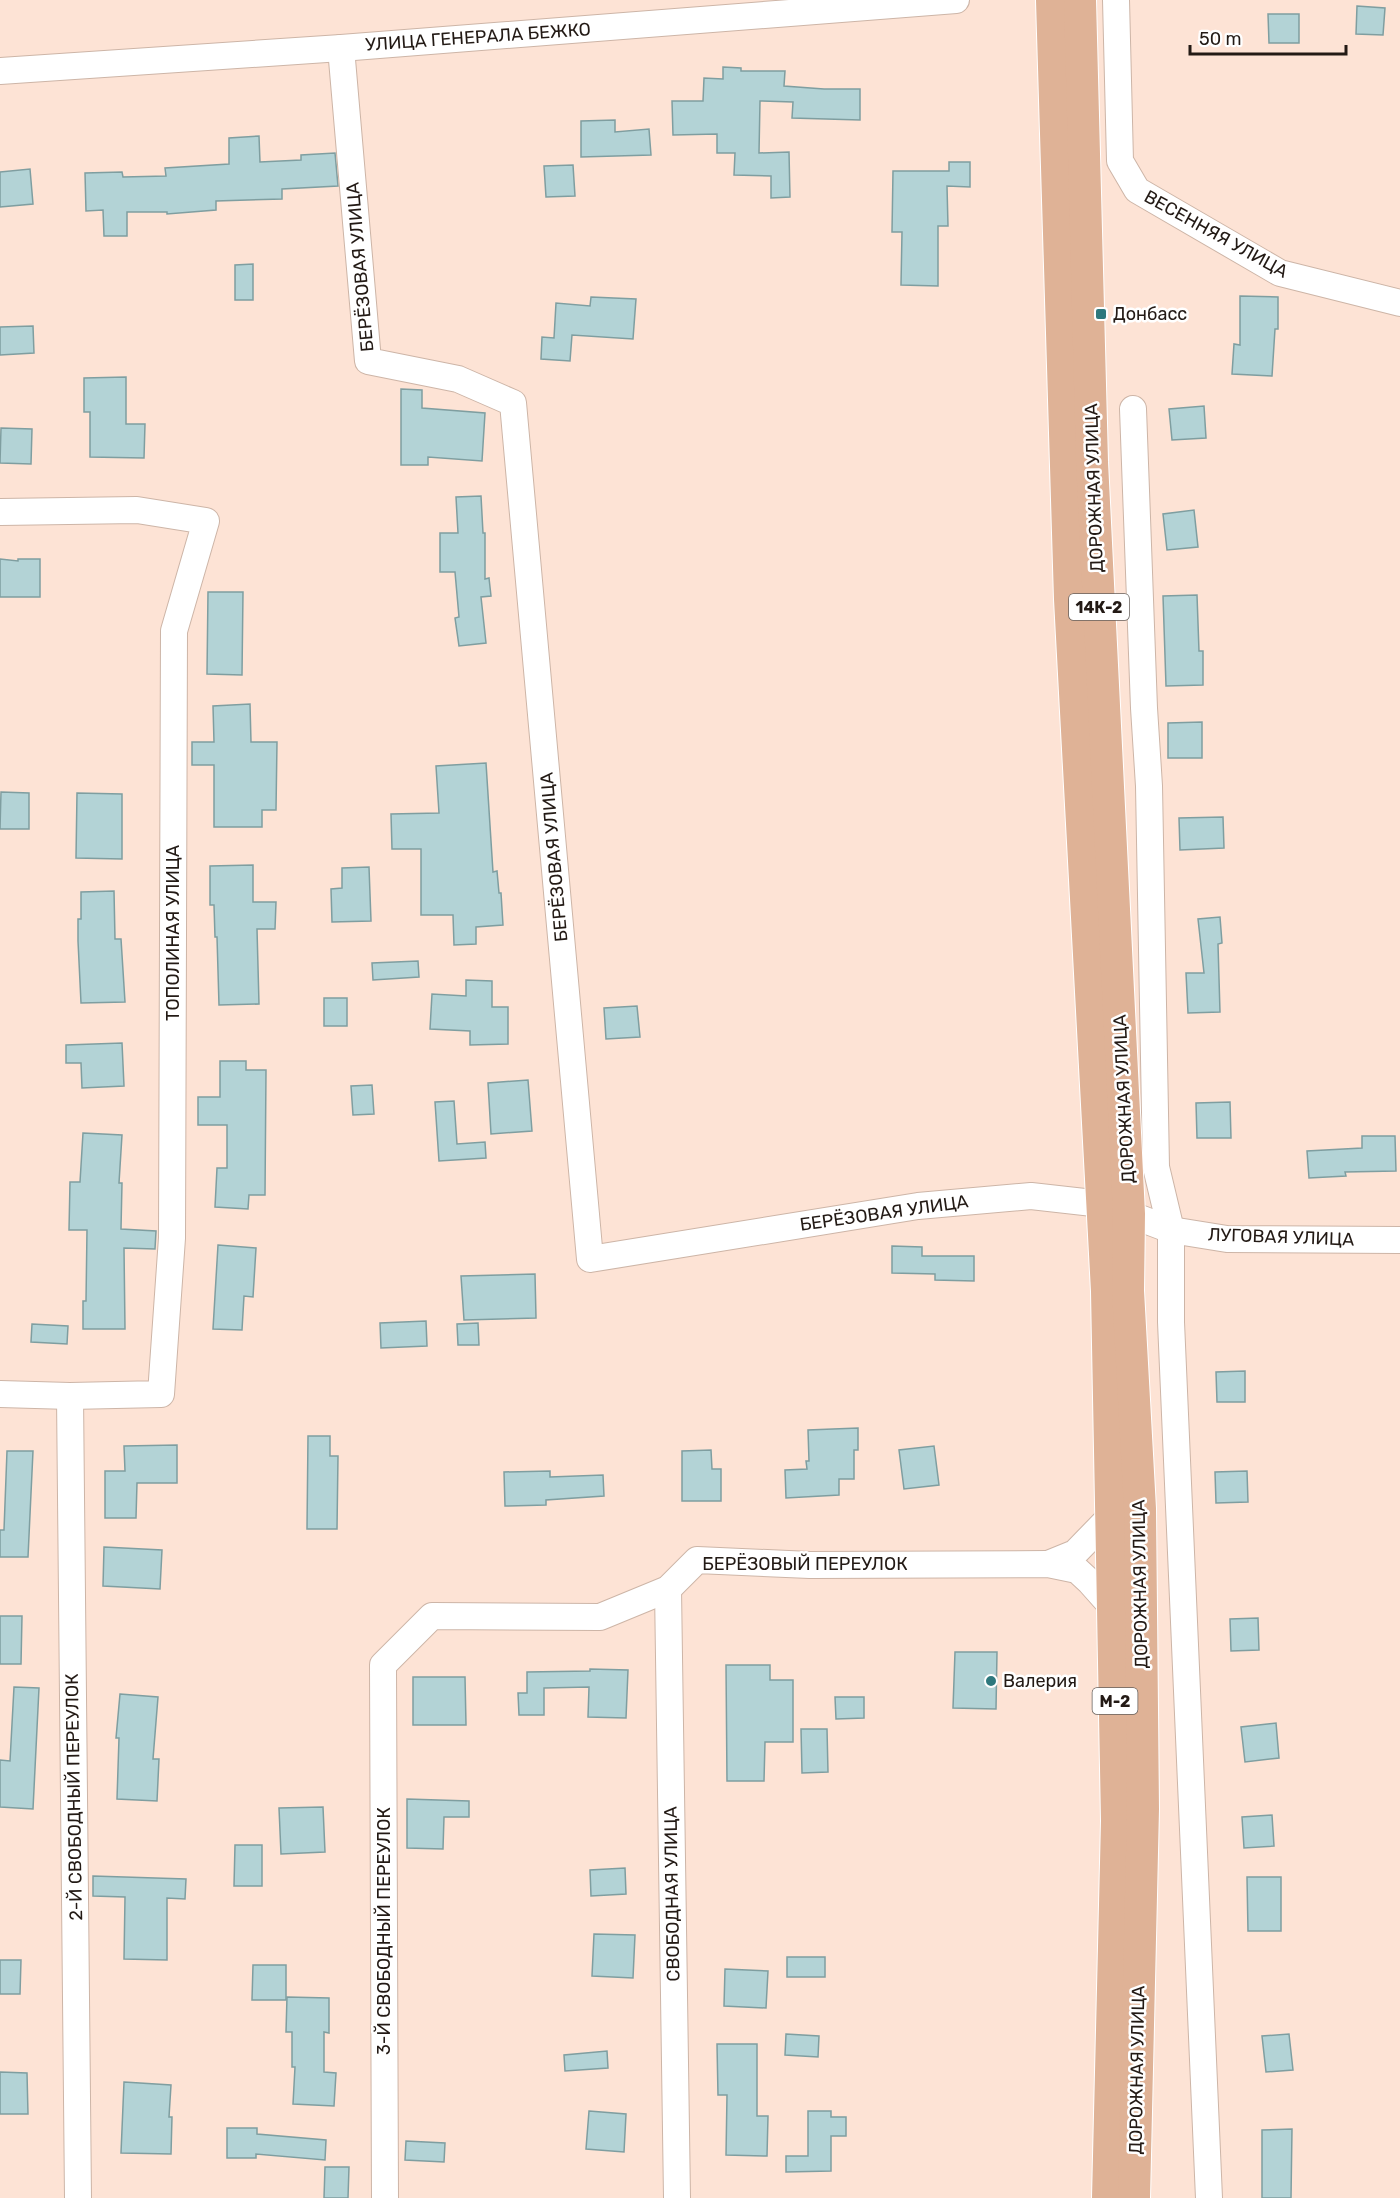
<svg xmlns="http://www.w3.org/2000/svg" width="1400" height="2198" font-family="Rubik,sans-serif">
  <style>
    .building { fill: #b3d3d6; stroke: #7f9ea0; stroke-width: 1.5 }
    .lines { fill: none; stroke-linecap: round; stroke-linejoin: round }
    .minor-casing { stroke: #cdb5a7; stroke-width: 28 }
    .major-casing { stroke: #fff; stroke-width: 34 }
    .minor { stroke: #fff; stroke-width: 26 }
    .major { stroke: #dfb296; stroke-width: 32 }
    .poi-dot { fill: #2e787d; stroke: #fff; stroke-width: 2 }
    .labels { text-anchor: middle; stroke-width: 5; stroke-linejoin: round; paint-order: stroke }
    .shield { fill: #fff; stroke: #655f5b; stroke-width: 1.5 }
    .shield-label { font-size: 16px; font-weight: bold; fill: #231a15 }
    .street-label { font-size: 18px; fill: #231a15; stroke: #fff }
    .poi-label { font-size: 18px; fill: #231a15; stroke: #fff; text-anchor: start }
  </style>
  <rect width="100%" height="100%" fill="#fde3d5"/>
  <!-- building -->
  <g class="building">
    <polygon points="1357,6 1385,8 1383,35 1356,34"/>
    <polygon points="1268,14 1299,14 1299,43 1269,43"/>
    <polygon points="723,67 741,68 741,71 785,71 784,86 824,89 860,89 860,120 792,118 793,102 760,101 759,153 789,152 790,197 771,198 771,176 734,175 735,153 717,153 717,134 673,135 672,101 703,101 704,78 723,79"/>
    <polygon points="615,120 615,132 649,129 651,155 581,157 581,121"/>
    <polygon points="259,136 260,162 301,160 301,155 335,153 338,186 282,189 282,199 216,201 216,210 167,214 167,212 127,212 127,236 104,236 103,210 86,211 85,173 122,172 123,177 166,176 165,168 229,164 229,138"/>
    <polygon points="949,162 970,162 970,187 947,186 948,226 938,226 938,286 901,285 902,232 892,232 893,171 949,171"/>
    <polygon points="573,165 575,196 546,197 544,166"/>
    <polygon points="30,169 33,204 0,207 0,172"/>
    <polygon points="253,264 253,300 235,300 235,265"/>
    <polygon points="1240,296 1278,297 1278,329 1275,329 1272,376 1232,374 1234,344 1240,345"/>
    <polygon points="591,297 636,299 633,339 572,335 570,361 541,359 542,337 554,338 556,303 590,306"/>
    <polygon points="33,326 34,353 0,355 0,327"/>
    <polygon points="126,377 126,424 145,424 144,458 90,457 90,412 84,412 84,378"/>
    <polygon points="401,389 422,390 422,408 485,413 482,461 428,457 428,465 401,465"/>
    <polygon points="1204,406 1206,438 1172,440 1169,409"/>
    <polygon points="1,428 32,429 31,464 0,463"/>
    <polygon points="481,496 483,533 485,533 485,579 489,578 491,596 481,597 486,643 459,646 455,618 459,617 455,572 440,572 440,533 458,533 456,497"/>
    <polygon points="1194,510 1198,547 1167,550 1163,514"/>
    <polygon points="0,559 18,561 18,559 40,559 40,597 0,597"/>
    <polygon points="208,592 243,592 242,675 207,674"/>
    <polygon points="1197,595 1199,651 1203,651 1203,685 1166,686 1163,596"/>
    <polygon points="250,704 251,742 277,742 276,810 262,810 262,827 214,827 214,765 192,765 192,742 214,742 213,706"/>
    <polygon points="1202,722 1202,758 1168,758 1168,723"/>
    <polygon points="486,763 493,872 497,871 499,893 501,893 503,925 476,927 476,944 454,945 453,915 421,915 421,849 392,849 391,814 439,813 436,766"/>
    <polygon points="1,792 29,793 29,829 0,829"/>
    <polygon points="77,793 122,794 122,859 76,858"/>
    <polygon points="1223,817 1224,848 1180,850 1179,818"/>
    <polygon points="253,865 253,902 276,902 275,929 257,929 259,1004 219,1005 217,937 215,937 214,905 210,905 210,866"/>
    <polygon points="369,867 371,921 332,922 331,889 342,888 342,868"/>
    <polygon points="114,891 115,939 121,939 125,1002 81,1003 78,941 78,919 81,919 81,892"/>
    <polygon points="1220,917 1222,943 1218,944 1220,1012 1188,1013 1186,973 1204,973 1198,919"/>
    <polygon points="418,961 419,977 373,980 372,963"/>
    <polygon points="466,980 492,981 492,1007 508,1007 508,1044 470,1045 470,1031 430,1029 432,994 466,996"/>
    <rect x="324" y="998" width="23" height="28"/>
    <polygon points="637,1006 640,1037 606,1039 604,1008"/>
    <polygon points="122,1043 124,1086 82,1088 81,1063 66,1063 66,1045"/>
    <polygon points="220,1061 246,1061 246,1070 266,1070 265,1195 249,1195 248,1209 215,1207 217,1168 227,1168 227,1125 198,1125 198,1097 220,1097"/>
    <polygon points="528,1080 532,1131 491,1134 488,1083"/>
    <polygon points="372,1085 374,1114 353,1115 351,1086"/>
    <polygon points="454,1101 457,1144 485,1142 486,1158 439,1161 435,1102"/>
    <polygon points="1230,1102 1231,1138 1197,1138 1196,1103"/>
    <polygon points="83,1133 122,1135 119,1183 122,1183 121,1229 156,1231 155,1249 124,1248 125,1329 83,1329 83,1301 86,1301 87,1230 69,1230 70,1182 80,1182"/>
    <polygon points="1362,1136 1395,1136 1396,1171 1345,1172 1346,1176 1309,1178 1307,1151 1362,1148"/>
    <polygon points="218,1245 256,1248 253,1297 244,1296 242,1330 213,1329"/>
    <polygon points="892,1246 922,1247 922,1256 974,1256 974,1281 935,1280 935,1274 892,1273"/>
    <polygon points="535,1274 536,1318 464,1320 461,1276"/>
    <polygon points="426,1321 427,1346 381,1348 380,1323"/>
    <polygon points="478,1323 479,1345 458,1345 457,1324"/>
    <polygon points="32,1324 68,1326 67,1344 31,1342"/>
    <polygon points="1245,1371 1245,1402 1217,1402 1216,1372"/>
    <polygon points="858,1428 858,1450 854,1450 854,1479 839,1479 839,1495 786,1498 785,1470 807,1469 806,1461 809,1461 808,1430"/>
    <polygon points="308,1436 330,1436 330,1456 338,1456 337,1529 307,1529"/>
    <polygon points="177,1445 177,1483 137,1483 136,1518 105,1518 105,1471 125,1471 124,1446"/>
    <polygon points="934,1446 939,1485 904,1489 899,1450"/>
    <polygon points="711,1450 712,1469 721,1469 721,1501 682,1501 682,1451"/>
    <polygon points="7,1451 33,1451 28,1557 0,1557 0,1530 4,1530"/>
    <polygon points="550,1471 550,1477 603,1475 604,1496 546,1500 546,1505 505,1506 504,1472"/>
    <polygon points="1247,1471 1248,1502 1216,1503 1215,1472"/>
    <polygon points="104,1547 162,1550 160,1589 103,1586"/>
    <polygon points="0,1616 22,1616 21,1664 0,1664"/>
    <polygon points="1258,1618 1259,1650 1231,1651 1230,1619"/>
    <polygon points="955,1652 997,1652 996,1709 953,1708"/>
    <polygon points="726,1665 770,1665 770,1680 793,1680 793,1742 765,1742 764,1781 727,1781"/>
    <polygon points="590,1669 628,1670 626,1718 588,1717 589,1687 544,1688 544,1715 519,1715 518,1693 527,1693 527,1672 590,1671"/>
    <polygon points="413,1677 465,1677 466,1725 413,1725"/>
    <polygon points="14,1687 39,1688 33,1809 0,1807 0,1760 10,1761"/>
    <polygon points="120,1694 158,1697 153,1759 159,1759 157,1801 117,1799 119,1738 116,1738"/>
    <polygon points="835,1697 864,1697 864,1718 836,1719"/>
    <polygon points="1276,1723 1279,1758 1245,1762 1241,1727"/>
    <polygon points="801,1729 827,1729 828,1772 802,1773"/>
    <polygon points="407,1799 469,1801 469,1817 444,1817 443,1849 407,1848"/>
    <polygon points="323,1807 325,1852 281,1854 279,1808"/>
    <polygon points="1272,1815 1274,1846 1244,1848 1242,1817"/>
    <polygon points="235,1845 262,1845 262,1886 234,1886"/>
    <polygon points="625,1868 626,1894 591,1896 590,1870"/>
    <polygon points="93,1876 186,1879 185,1899 167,1898 167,1960 124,1959 125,1897 93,1896"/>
    <polygon points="1247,1877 1281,1877 1281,1931 1248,1931"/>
    <polygon points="594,1934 635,1935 633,1978 592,1976"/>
    <rect x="787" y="1957" width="38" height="20"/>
    <polygon points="0,1960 21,1960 20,1994 0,1994"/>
    <polygon points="253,1965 286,1965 286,2000 252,2000"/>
    <polygon points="725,1969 768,1971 766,2008 724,2006"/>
    <polygon points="287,1997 329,1998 329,2033 324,2032 324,2072 336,2073 334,2106 293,2104 295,2067 292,2067 292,2032 286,2032"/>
    <polygon points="786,2034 819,2036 818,2057 785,2055"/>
    <polygon points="1289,2034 1293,2070 1266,2072 1262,2036"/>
    <polygon points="717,2044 757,2044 757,2116 768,2116 767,2156 726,2155 727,2095 718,2095"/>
    <polygon points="607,2051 608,2068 565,2071 564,2055"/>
    <polygon points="0,2072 27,2073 28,2114 0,2114"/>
    <polygon points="124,2082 171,2085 169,2117 172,2117 171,2154 121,2153"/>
    <polygon points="589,2111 626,2114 624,2152 586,2149"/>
    <polygon points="808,2111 831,2111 831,2117 846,2117 846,2136 831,2136 831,2171 786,2172 786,2156 808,2156"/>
    <polygon points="227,2128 257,2128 257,2134 326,2140 325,2160 256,2154 256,2158 227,2158"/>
    <polygon points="1292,2129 1291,2198 1262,2198 1262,2130"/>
    <polygon points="406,2141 445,2143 444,2162 405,2160"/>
    <polygon points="325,2167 349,2167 348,2198 324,2198"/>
  </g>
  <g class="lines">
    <!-- minor casing -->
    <g class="minor-casing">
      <g id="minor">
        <polyline points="1116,0 1120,161 1137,190 1280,273 1400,303"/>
        <polyline points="341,48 368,361 458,379 513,403 590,1259 918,1206 1031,1196 1102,1204"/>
        <polyline points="0,71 341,48 956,0"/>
        <polyline points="1133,409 1144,708 1149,786 1156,1167 1171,1230 1171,1322 1209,2198"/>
        <polyline points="0,512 137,510 206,521 174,631 172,1238 161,1394 70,1396 0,1394"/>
        <polyline points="1129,1214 1171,1230 1227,1239 1400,1240"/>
        <polyline points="70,1396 78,2198"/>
        <polyline points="1048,1564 1075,1553 1113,1514"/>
        <polyline points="668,1589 677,2198"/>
        <polyline points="385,2198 383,1665 432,1616 600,1617 668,1589 697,1560 810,1565 1048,1564 1077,1570 1090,1582 1114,1609"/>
      </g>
    </g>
    <!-- major casing -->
    <g class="major-casing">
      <g id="major">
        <polyline points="1052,0 1070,599 1107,1291 1117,1821 1108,2198"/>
        <polyline points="1080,0 1092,462 1129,1214 1128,1291 1140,1509 1143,1809 1134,2198"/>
      </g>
    </g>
    <!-- minor -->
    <use href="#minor" class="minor"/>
    <!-- major -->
    <use href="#major" class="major"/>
  </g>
  <!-- markers -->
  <g class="poi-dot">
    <rect x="1095" y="308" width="12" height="12" rx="3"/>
    <circle cx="991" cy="1681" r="6"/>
  </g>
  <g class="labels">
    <!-- shield labels -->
    <g class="shield">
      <rect x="1069" y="594" width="60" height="26" rx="4.5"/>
      <rect x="1092.5" y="1688" width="45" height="26" rx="4.5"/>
    </g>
    <g class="shield-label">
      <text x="1099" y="613">14К-2</text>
      <text x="1115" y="1707">М-2</text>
    </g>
    <!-- street labels -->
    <g class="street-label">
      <text transform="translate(478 37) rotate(-4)" y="6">УЛИЦА ГЕНЕРАЛА БЕЖКО</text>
      <text transform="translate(1216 234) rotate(29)" y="6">ВЕСЕННЯЯ УЛИЦА</text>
      <text transform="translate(360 267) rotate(-95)" y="6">БЕРЁЗОВАЯ УЛИЦА</text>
      <text transform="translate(1094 488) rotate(-92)" y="6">ДОРОЖНАЯ УЛИЦА</text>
      <text transform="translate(554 857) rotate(-95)" y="6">БЕРЁЗОВАЯ УЛИЦА</text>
      <text transform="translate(173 933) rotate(-90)" y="6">ТОПОЛИНАЯ УЛИЦА</text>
      <text transform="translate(1124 1099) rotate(-93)" y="6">ДОРОЖНАЯ УЛИЦА</text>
      <text transform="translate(884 1213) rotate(-8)" y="6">БЕРЁЗОВАЯ УЛИЦА</text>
      <text transform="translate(1281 1237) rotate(2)" y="6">ЛУГОВАЯ УЛИЦА</text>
      <text x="805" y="1570">БЕРЁЗОВЫЙ ПЕРЕУЛОК</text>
      <text transform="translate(1140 1584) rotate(-91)" y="6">ДОРОЖНАЯ УЛИЦА</text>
      <text transform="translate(74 1797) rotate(-91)" y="6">2-Й СВОБОДНЫЙ ПЕРЕУЛОК</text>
      <text transform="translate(672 1894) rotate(-91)" y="6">СВОБОДНАЯ УЛИЦА</text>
      <text transform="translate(384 1931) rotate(-90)" y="6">3-Й СВОБОДНЫЙ ПЕРЕУЛОК</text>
      <text transform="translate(1137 2070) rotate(-89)" y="6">ДОРОЖНАЯ УЛИЦА</text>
    </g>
    <!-- poi labels -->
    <g class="poi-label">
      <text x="1113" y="320">Донбасс</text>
      <text x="1003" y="1687">Валерия</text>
    </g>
  </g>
  <!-- scale -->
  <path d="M1190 45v9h156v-9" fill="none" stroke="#231a15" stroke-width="3"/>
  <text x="1199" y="45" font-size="18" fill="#231a15" stroke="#ffffff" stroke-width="4.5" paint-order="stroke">50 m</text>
</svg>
